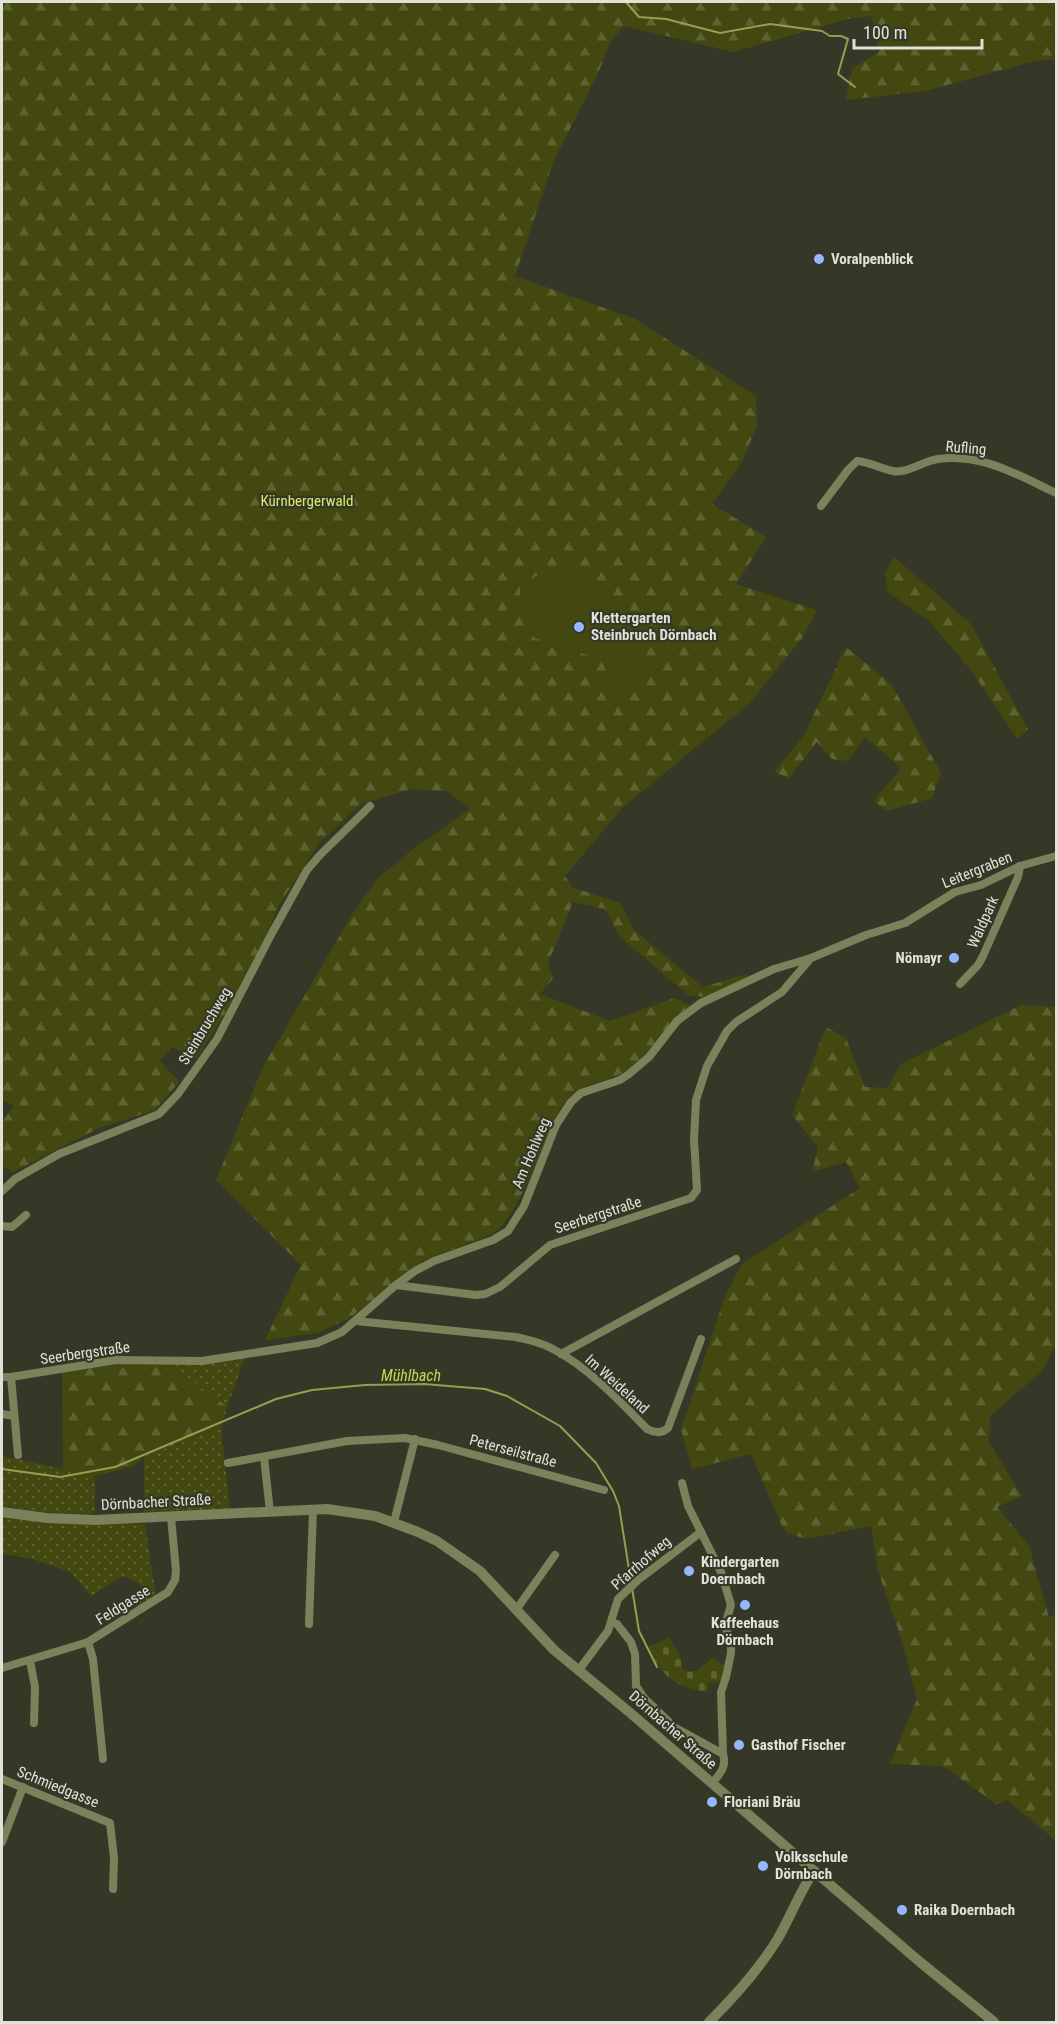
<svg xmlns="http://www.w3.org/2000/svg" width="1058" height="2024" font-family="'Roboto Condensed',sans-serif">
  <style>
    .grass { fill: url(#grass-dots) }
    .forest { fill: url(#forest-firs) }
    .cemetery { fill: url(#cemetery-stones) }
    .garden { fill: #42480f }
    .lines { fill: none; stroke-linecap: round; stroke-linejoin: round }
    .stream { stroke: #969e51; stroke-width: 2 }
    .minor { stroke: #7b815b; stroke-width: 8 }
    .tertiary { stroke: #7b815b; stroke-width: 10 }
    .poi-dot { fill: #96b6fd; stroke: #363827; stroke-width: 2 }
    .labels { text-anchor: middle; stroke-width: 4.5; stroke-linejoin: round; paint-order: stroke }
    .poi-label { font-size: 15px; font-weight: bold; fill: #e0e2d7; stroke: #363827; text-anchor: start }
    .street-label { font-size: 15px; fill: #e0e2d7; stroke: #363827 }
    .park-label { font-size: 15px; fill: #dbea6a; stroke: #363827 }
    .water-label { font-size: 16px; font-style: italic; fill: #c5d452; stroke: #363827 }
  </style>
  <defs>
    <pattern id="grass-dots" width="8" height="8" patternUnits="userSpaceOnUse" patternTransform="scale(1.5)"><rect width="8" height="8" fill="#42480f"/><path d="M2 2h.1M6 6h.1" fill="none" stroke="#5d6231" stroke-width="1.8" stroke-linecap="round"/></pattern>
    <pattern id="forest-firs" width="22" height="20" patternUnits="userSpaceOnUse" patternTransform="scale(1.5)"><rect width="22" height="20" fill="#42480f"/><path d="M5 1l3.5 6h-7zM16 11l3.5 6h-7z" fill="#5d6231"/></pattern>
    <pattern id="cemetery-stones" width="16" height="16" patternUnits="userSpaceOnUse" patternTransform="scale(1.5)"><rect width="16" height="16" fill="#42480f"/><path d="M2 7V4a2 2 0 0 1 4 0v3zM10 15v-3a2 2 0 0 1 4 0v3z" fill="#5d6231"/></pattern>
  </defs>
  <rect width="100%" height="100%" fill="#363827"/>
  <!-- grass -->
  <g class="grass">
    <polygon points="244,1359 221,1426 230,1509 144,1512 144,1456 202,1435 221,1426 225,1405 166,1362 187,1364"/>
    <polygon points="2,1456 95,1476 95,1514 42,1512 2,1506"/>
    <polygon points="2,1516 79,1524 145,1524 156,1596 138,1608 134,1595 141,1588 139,1583 123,1576 91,1596 70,1572 29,1558 2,1554"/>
  </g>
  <!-- forest -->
  <g class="forest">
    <path d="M2,2H1056V59L1035,61L925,91L846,100L852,69L879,52L872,16L848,19L733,52L624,26L611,41L596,78L553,162L515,276L635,319L756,396L757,426L742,462L712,504L766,537L736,584L817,610L803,637L749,704L623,807L565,876L572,887L620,903L635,931L703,987L746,974L749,977L703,997L688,995L619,936L605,909L573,902L548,963L553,978L540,994L610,1021L674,998L693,1007C674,1026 645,1061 622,1073C602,1084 578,1082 563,1105C541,1139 523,1212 493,1234L424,1260L348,1319L317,1333L265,1340L301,1265L216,1180L263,1067L353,913L378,878L416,847L470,809L447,791L411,789L361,804L319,843L279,905L251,973L196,1059L172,1047L160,1061L179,1082L155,1110L97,1129L13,1172L2,1166V1122L14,1106L2,1100Z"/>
    <polygon points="894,557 971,624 1028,729 1017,739 971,670 929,621 888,592 885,573"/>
    <polygon points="846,647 892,685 941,773 932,798 887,811 874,801 901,768 865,737 848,761 832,759 817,742 789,778 774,772 803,737"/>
    <polygon points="1021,1005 1056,1007 1056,1344 1042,1371 990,1416 989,1442 1022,1496 997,1507 1029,1546 1049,1617 1056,1615 1056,1841 1007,1800 996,1804 943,1766 890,1764 917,1699 901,1638 878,1571 871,1526 806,1539 787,1533 781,1524 751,1454 692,1469 681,1430 725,1296 742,1264 860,1188 846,1162 812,1172 818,1147 792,1115 826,1027 846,1038 865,1087 887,1088 901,1064"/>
    <polygon points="166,1362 225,1405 221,1426 202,1435 144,1456 134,1466 95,1476 63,1470 62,1372 112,1365"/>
  </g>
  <!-- cemetery -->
  <path class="cemetery" d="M669,1638L680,1656L683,1669C696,1677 704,1665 713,1657L724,1666V1677L717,1683H708V1692C675,1687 662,1677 648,1647Z"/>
  <!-- garden -->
  <polygon class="garden" points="568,567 603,588 623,615 639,641 640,681 632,689 613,687 602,661 572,649 535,638 521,615 520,589 536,576"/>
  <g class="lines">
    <!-- stream -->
    <g class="stream">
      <polyline points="626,2 639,17 666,19 720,33 770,24 822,31 830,36 841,36 848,39 838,74 855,87"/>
      <polyline points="2,1469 60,1477 115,1467 276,1399 312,1390 365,1385 424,1384 485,1389 507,1396 560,1426 596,1463 613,1491 619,1506 631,1582"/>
      <polyline points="632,1588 639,1631 657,1667"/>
    </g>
    <!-- minor -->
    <g class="minor">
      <path d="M821,506L848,470L857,461C870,462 881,469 893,471C907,474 923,461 938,459C982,453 1018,475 1056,493"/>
      <polyline points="960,984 978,965 983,956 1018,877 1020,866"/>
      <polyline points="2,1191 15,1179 59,1154 159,1114 178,1094 217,1039 272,933 307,870 320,855 370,806"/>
      <polyline points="2,1226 12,1227 26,1215"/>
      <polyline points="396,1285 415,1271 434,1261 493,1240 508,1231 524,1206 556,1125 571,1102 581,1093 620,1080 629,1074 649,1057 677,1021 701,1003 774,969 811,958 866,935 905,923 955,892 981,885 1020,866 1056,856"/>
      <path d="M356,1321L516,1337C528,1340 540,1342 551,1348C587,1366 620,1401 647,1429C655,1433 662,1434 668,1428L701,1339"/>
      <polyline points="561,1354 736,1259"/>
      <polyline points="2,1377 11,1377 116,1360 202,1361 317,1343 342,1332 396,1285 476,1295 485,1294 500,1287 550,1245 691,1198 697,1190 694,1139 696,1100 707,1066 727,1031 736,1022 782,992 811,958"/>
      <polyline points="11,1377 18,1455"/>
      <polyline points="2,1414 14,1416"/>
      <polyline points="264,1457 270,1512"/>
      <polyline points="228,1463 347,1441 405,1438 438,1445 604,1490"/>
      <path d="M682,1483L688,1506L721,1572L731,1605L725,1625L731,1644V1653L726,1677L721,1692L723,1754C727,1767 720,1774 712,1783"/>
      <polyline points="394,1522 415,1439"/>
      <polyline points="516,1610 555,1555"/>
      <polyline points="611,1622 617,1624 631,1642 635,1654 636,1686 644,1698 674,1727 723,1754"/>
      <polyline points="309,1624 313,1509"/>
      <polyline points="88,1642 93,1659 103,1759"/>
      <polyline points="30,1661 35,1687 34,1723"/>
      <polyline points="2,1668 88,1642 168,1592 175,1580 176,1571 171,1517"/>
      <polyline points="578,1671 608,1631 618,1599 638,1580 701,1532"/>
      <polyline points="2,1779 110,1823 114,1858 113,1889"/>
      <polyline points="2,1842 23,1787"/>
    </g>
    <!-- tertiary -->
    <g class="tertiary">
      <polyline points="2,1512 47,1518 95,1520 327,1509 375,1516 418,1532 437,1541 480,1571 554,1650 628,1711 920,1962 994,2022"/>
      <path d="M709,2022C734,1997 758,1971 777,1940C790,1918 799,1893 814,1871"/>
    </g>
  </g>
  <!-- markers -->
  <g class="poi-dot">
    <circle cx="819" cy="259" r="6"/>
    <circle cx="579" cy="627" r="6"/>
    <circle cx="954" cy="958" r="6"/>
    <circle cx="689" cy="1571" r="6"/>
    <circle cx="745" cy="1605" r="6"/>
    <circle cx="739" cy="1745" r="6"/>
    <circle cx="712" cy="1802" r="6"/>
    <circle cx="763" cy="1866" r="6"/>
    <circle cx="902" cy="1910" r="6"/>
  </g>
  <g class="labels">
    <!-- poi labels -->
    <g class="poi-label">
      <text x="831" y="264">Voralpenblick</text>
      <text x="591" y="623">Klettergarten<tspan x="591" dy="17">Steinbruch Dörnbach</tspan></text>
      <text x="942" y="963" text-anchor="end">Nömayr</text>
      <text x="701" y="1567">Kindergarten<tspan x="701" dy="17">Doernbach</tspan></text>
      <text x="745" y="1628" text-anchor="middle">Kaffeehaus<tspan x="745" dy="17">Dörnbach</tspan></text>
      <text x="751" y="1750">Gasthof Fischer</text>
      <text x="724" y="1807">Floriani Bräu</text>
      <text x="775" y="1862">Volksschule<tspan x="775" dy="17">Dörnbach</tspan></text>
      <text x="914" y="1915">Raika Doernbach</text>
    </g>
    <!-- street labels -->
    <g class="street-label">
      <text transform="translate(966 448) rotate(5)" y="5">Rufling</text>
      <text transform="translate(977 870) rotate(-22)" y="5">Leitergraben</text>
      <text transform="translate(983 922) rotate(-66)" y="5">Waldpark</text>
      <text transform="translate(205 1026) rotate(-59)" y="5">Steinbruchweg</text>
      <text transform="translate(531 1153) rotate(-67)" y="5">Am Hohlweg</text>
      <text transform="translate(598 1215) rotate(-18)" y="5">Seerbergstraße</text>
      <text transform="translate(85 1353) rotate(-8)" y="5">Seerbergstraße</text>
      <text transform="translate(617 1384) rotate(42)" y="5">Im Weideland</text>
      <text transform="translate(513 1451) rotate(15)" y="5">Peterseilstraße</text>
      <text transform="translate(156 1502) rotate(-3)" y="5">Dörnbacher Straße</text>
      <text transform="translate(641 1563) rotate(-41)" y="5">Pfarrhofweg</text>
      <text transform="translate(123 1605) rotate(-32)" y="5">Feldgasse</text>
      <text transform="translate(673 1730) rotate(41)" y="5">Dörnbacher Straße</text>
      <text transform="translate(58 1787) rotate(22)" y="5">Schmiedgasse</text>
    </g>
    <!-- park labels -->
    <g class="park-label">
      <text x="307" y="506">Kürnbergerwald</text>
    </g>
    <!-- water labels -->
    <g class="water-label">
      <text x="411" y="1381">Mühlbach</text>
    </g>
  </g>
  <!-- border -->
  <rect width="1058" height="2024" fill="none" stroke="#e0e2d7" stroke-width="6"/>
  <!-- scale -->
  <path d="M854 39v9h128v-9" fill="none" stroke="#e0e2d7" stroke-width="3"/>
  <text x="863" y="39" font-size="18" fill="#e0e2d7" stroke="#363827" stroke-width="4.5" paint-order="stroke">100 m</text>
</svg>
